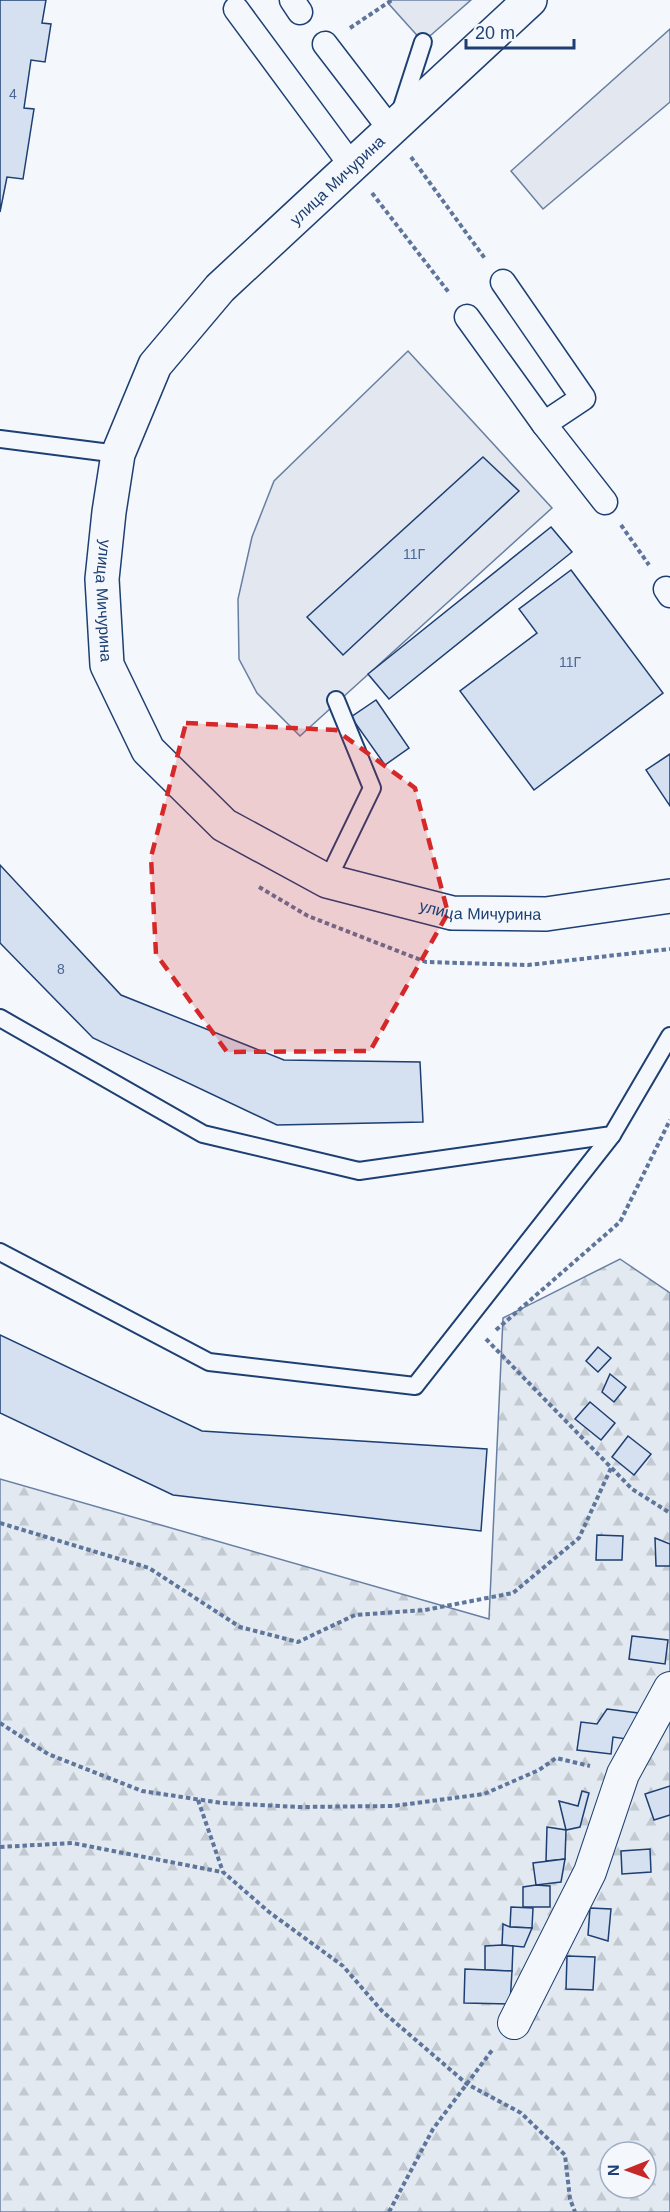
<svg xmlns="http://www.w3.org/2000/svg" width="670" height="2212" font-family="Helvetica,sans-serif">
  <style>
    .forest { fill: url(#forest-firs); stroke: #687fa3; stroke-width: 1.5; fill-rule: evenodd }
    .parking { fill: #e3e8f0; stroke: #687fa3; stroke-width: 1.5 }
    .building { fill: #d5e0f0; stroke: #1d3f73; stroke-width: 1.5 }
    .lines { fill: none; stroke-linecap: round; stroke-linejoin: round }
    .service-casing { stroke: #1d3f73; stroke-width: 20 }
    .pedestrian-casing { stroke: #1d3f73; stroke-width: 27 }
    .minor-casing { stroke: #1d3f73; stroke-width: 34 }
    .tertiary-casing { stroke: #1d3f73; stroke-width: 36 }
    .path { stroke: #5e769c; stroke-width: 4; stroke-dasharray: 4.5 3; stroke-linecap: butt }
    .service { stroke: #f4f7fb; stroke-width: 16 }
    .pedestrian { stroke: #f4f7fb; stroke-width: 24 }
    .minor { stroke: #f4f7fb; stroke-width: 32 }
    .tertiary { stroke: #f4f7fb; stroke-width: 33 }
    .marked { fill: #d62828; fill-opacity: 0.2; stroke: #d62828; stroke-width: 4.5; stroke-dasharray: 12 8; stroke-linejoin: round }
    .labels { text-anchor: middle; stroke-width: 4.5; stroke-linejoin: round; paint-order: stroke }
    .number-label { font-size: 14px; fill: #4b6792 }
    .street-label { font-size: 16px; fill: #1d3f73; stroke: #f4f7fb }
  </style>
  <defs>
    <pattern id="forest-firs" width="22" height="20" patternUnits="userSpaceOnUse" patternTransform="scale(1.5)"><rect width="22" height="20" fill="#e3e9f0"/><path d="M5 1l3.5 6h-7zM16 11l3.5 6h-7z" fill="#c2c9d1"/></pattern>
  </defs>
  <rect width="100%" height="100%" fill="#f4f7fb"/>
  <!-- forest -->
  <path class="forest" d="M620,1259L670,1293V2212H0V1479L489,1619L503,1318ZM610,2152H646V2188H610Z"/>
  <!-- parking -->
  <g class="parking">
    <polygon points="392,0 471,0 423,42 388,3"/>
    <polygon points="670,29 670,102 543,209 511,171"/>
    <polygon points="408,351 552,508 300,736 257,693 239,659 238,599 252,537 274,481"/>
  </g>
  <!-- building -->
  <g class="building">
    <polygon points="0,0 46,0 42,23 51,24 45,62 31,60 24,108 34,109 23,179 7,177 0,212"/>
    <polygon points="483,457 519,491 343,655 307,617"/>
    <polygon points="551,527 572,552 389,699 368,674"/>
    <polygon points="571,570 663,693 534,790 460,691 537,633 519,609"/>
    <polygon points="376,700 409,748 385,765 351,717"/>
    <polygon points="670,754 670,806 646,770"/>
    <polygon points="0,865 121,995 284,1060 420,1062 423,1122 277,1125 93,1038 0,943"/>
    <polygon points="0,1335 202,1431 487,1449 481,1531 173,1495 0,1413"/>
    <polygon points="598,1347 611,1358 598,1372 586,1361"/>
    <polygon points="610,1374 626,1387 614,1402 602,1392"/>
    <polygon points="590,1402 615,1423 601,1440 575,1419"/>
    <polygon points="628,1436 651,1454 634,1475 612,1457"/>
    <polygon points="597,1535 623,1536 622,1560 596,1560"/>
    <polygon points="655,1538 670,1544 670,1566 656,1566"/>
    <polygon points="632,1636 668,1640 665,1664 629,1659"/>
    <polygon points="607,1709 638,1713 634,1740 613,1737 611,1754 577,1750 581,1722 597,1724"/>
    <polygon points="670,1786 670,1815 654,1820 645,1794"/>
    <polygon points="582,1791 589,1793 580,1827 566,1830 559,1801 578,1806"/>
    <polygon points="547,1827 566,1830 565,1859 546,1861"/>
    <polygon points="650,1849 651,1872 622,1874 621,1851"/>
    <polygon points="565,1859 561,1882 536,1885 533,1863"/>
    <polygon points="536,1885 550,1886 550,1907 523,1907 523,1887"/>
    <polygon points="511,1907 533,1908 532,1928 510,1927"/>
    <polygon points="590,1908 611,1909 608,1941 588,1935"/>
    <polygon points="503,1924 510,1927 532,1928 524,1947 502,1945"/>
    <polygon points="502,1945 513,1946 512,1971 485,1970 485,1946"/>
    <polygon points="567,1956 595,1957 593,1990 566,1989"/>
    <polygon points="465,1969 512,1971 510,2004 464,2003"/>
  </g>
  <g class="lines">
    <!-- service casing -->
    <g class="service-casing">
      <g id="service">
        <polyline points="400,113 423,42"/>
        <polyline points="0,439 118,454"/>
        <polyline points="327,881 372,788 336,700"/>
        <polyline points="0,1018 203,1134 359,1171 612,1135 670,1036"/>
        <polyline points="0,1252 209,1362 415,1386 612,1135"/>
      </g>
    </g>
    <!-- pedestrian casing -->
    <g class="pedestrian-casing">
      <g id="pedestrian">
        <polyline points="292,0 300,12"/>
        <polyline points="236,9 352,166"/>
        <polyline points="325,44 391,130"/>
        <polyline points="467,317 544,424 583,398 503,282"/>
        <polyline points="544,424 605,502"/>
        <polyline points="666,589 670,595"/>
      </g>
    </g>
    <!-- minor casing -->
    <g class="minor-casing">
      <polyline id="minor" points="514,2023 590,1872 623,1774 670,1688"/>
    </g>
    <!-- tertiary casing -->
    <g class="tertiary-casing">
      <g id="tertiary">
        <path id="s1" d="M530,0L220,288L155,365L118,454L109,512L102,579L107,665L148,750L224,825L327,881L452,913L546,914L670,896"/>
      </g>
    </g>
    <!-- path -->
    <g class="path">
      <polyline points="350,28 392,0"/>
      <polyline points="411,157 486,260"/>
      <polyline points="372,193 450,294"/>
      <polyline points="621,525 649,565"/>
      <polyline points="259,887 308,916 426,962 528,965 670,949"/>
      <polyline points="496,1330 620,1222 670,1120"/>
      <polyline points="486,1339 632,1489 670,1513"/>
      <polyline points="0,1523 149,1568 240,1627 298,1642 355,1615 425,1610 513,1593 579,1538 611,1468"/>
      <polyline points="0,1723 48,1754 142,1791 222,1803 299,1807 393,1806 484,1794 539,1770 556,1758 590,1766"/>
      <polyline points="198,1800 223,1872 269,1912 343,1966 382,2011 467,2084 521,2113 565,2155 570,2199 575,2212"/>
      <polyline points="0,1847 72,1843 222,1872"/>
      <polyline points="389,2212 433,2129 493,2049"/>
    </g>
    <!-- service -->
    <use href="#service" class="service"/>
    <!-- pedestrian -->
    <use href="#pedestrian" class="pedestrian"/>
    <!-- minor -->
    <use href="#minor" class="minor"/>
    <!-- tertiary -->
    <use href="#tertiary" class="tertiary"/>
  </g>
  <!-- marked area -->
  <path class="marked" d="M186,723L336,730L415,788L448,913L370,1051L227,1052L156,954L151,857Z"/>
  <g class="labels">
    <!-- number labels -->
    <g class="number-label">
      <text x="13" y="99">4</text>
      <text x="414" y="559">11Г</text>
      <text x="570" y="667">11Г</text>
      <text x="61" y="974">8</text>
    </g>
    <!-- street labels -->
    <g class="street-label">
      <text transform="translate(337 180) rotate(-43)" y="6">улица Мичурина</text>
      <text dy="6" stroke="none"><textPath href="#s1" startOffset="768">улица Мичурина</textPath></text>
      <text dy="6" stroke="none"><textPath href="#s1" startOffset="1308">улица Мичурина</textPath></text>
    </g>
  </g>
  <!-- north arrow -->
  <g transform="translate(628 2170) rotate(269)"><circle r="28" fill="#f4f7fb" stroke="#9eadc5" stroke-width="1.5"/>
  <path d="M0-4.5L10 22L0 15L-10 22Z" fill="#c62828"/>
  <text y="-9" font-size="16" font-weight="bold" text-anchor="middle" fill="#1d3f73">N</text>
  </g>
  <!-- scale -->
  <path d="M466 39v9h108v-9" fill="none" stroke="#1d3f73" stroke-width="3"/>
  <text x="475" y="39" font-size="18" fill="#1d3f73" stroke="#f4f7fb" stroke-width="4.5" paint-order="stroke">20 m</text>
</svg>
